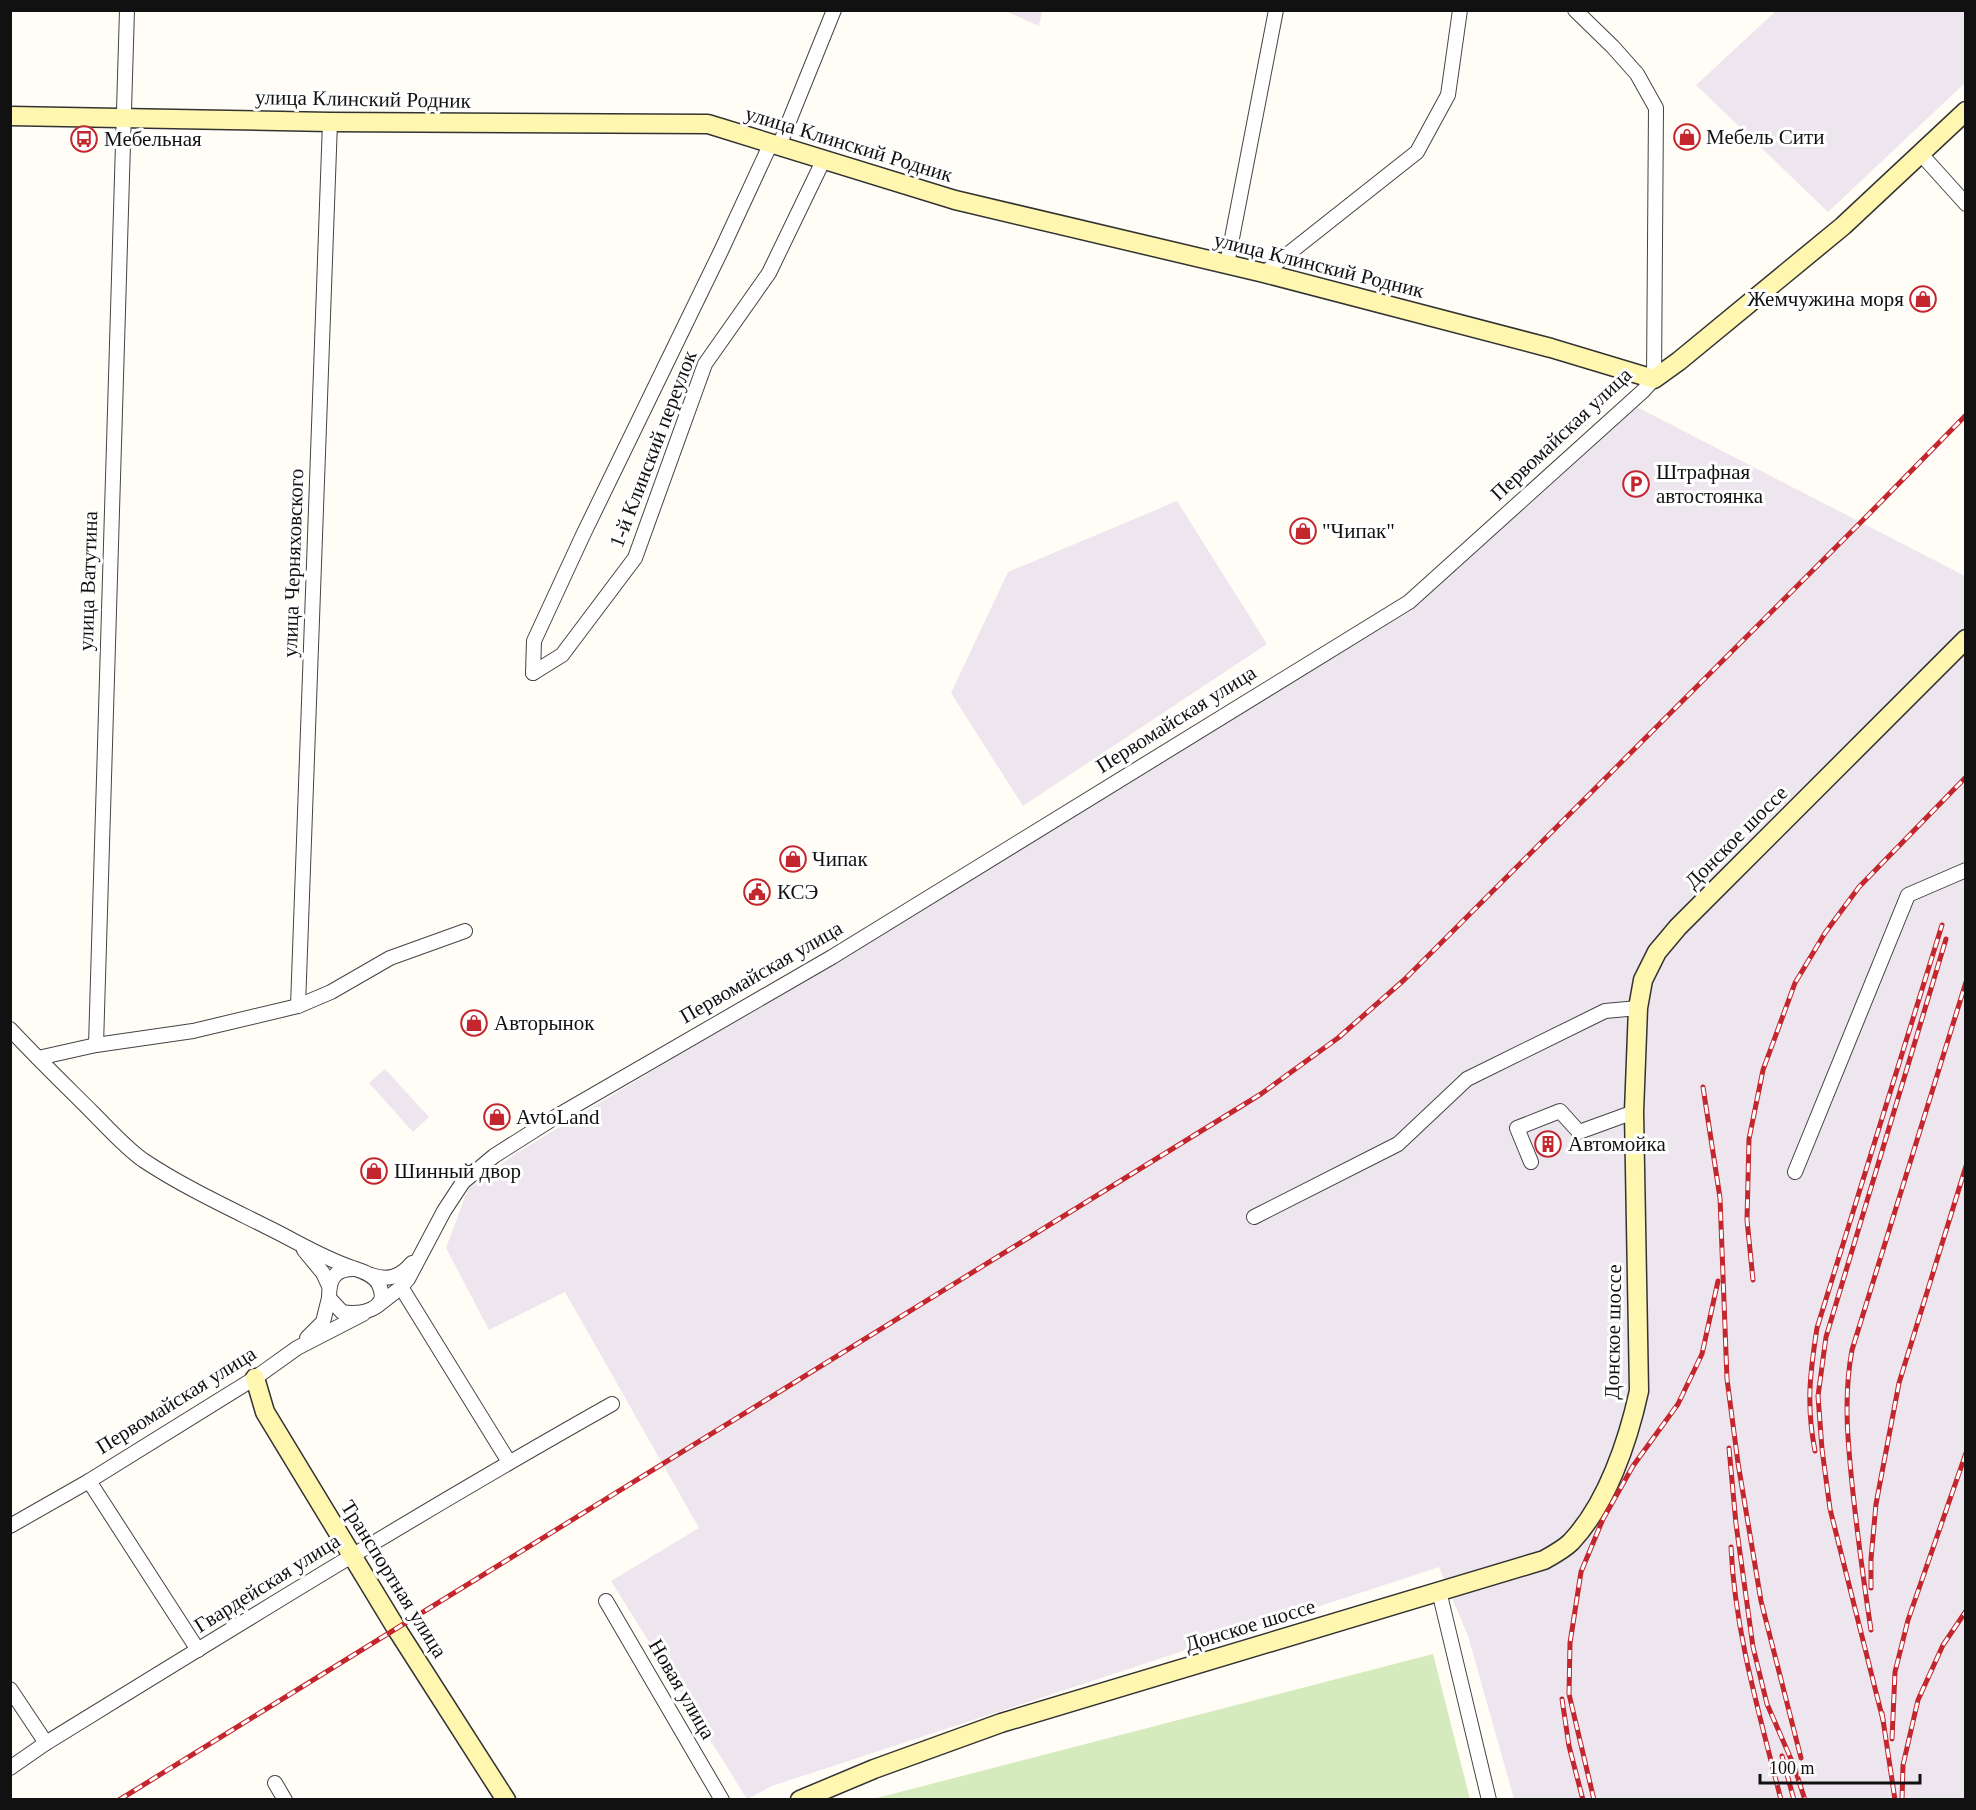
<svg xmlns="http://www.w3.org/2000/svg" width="1976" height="1810" font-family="'Times New Roman',serif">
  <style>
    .industrial { fill: #eee6ef }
    .green { fill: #d5ebbd }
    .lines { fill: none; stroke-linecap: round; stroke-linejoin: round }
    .street-casing { stroke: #444; stroke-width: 16 }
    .secondary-casing { stroke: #333; stroke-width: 21 }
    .street { stroke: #fff; stroke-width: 14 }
    .secondary { stroke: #fff6b0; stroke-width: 18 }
    .rail-casing { stroke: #c4262e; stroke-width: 5 }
    .rail { stroke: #fff; stroke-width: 3; stroke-dasharray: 9; stroke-linecap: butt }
    .labels { text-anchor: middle; stroke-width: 6; stroke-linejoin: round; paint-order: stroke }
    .street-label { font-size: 21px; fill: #111; stroke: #fff }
    .poi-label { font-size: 21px; fill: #111; stroke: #fff; text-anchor: start }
  </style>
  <rect width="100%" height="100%" fill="#fffdf5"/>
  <!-- industrial -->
  <g class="industrial">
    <polygon points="1005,11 1042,11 1039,26"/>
    <polygon points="1776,11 1965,11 1965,83 1828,212 1696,85"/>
    <polygon points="1637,407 1965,576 1965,1799 1514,1799 1468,1636 1439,1567 772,1786 747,1799 611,1581 699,1528 565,1292 489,1330 446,1248 468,1189 512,1156 1409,612"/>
    <polygon points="1177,501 1267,644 1023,806 951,693 1008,572"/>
    <polygon points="385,1069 429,1117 413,1132 369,1083"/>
  </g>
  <!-- green -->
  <polygon class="green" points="1433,1654 1470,1799 873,1799"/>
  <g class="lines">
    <!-- street casing -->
    <g class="street-casing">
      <g id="street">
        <polyline points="779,146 834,10"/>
        <polyline points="1920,153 1966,204"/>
        <polyline points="1227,264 1276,10"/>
        <polyline points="1264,273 1417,152 1448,95 1460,10"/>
        <polyline points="533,673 562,655 635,558 705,364 769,273 824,159"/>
        <polyline points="533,673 534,641 583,535 721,251 771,143"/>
        <polyline points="298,1006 330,122"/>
        <path d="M10,1029C37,1058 65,1085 93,1113C109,1129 125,1147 143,1160C182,1186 225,1206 267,1227C296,1241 322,1258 353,1268C362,1271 375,1275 379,1285C391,1310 360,1315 342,1312L329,1298C329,1279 334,1269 354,1269"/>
        <polyline points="96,1045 127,10"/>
        <polyline points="38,1058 96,1045 193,1031 298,1006 331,992 390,958 465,931"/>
        <polyline points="1531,1162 1517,1128 1560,1111 1579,1132 1634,1112"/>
        <polyline points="1795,1172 1908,895 1966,870"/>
        <polyline points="1254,1217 1398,1144 1467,1079 1605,1011 1638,1008"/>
        <polyline points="304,1250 323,1273 329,1286"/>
        <path d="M371,1275C389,1281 400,1277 412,1263"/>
        <polyline points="401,1287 509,1462"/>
        <polyline points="377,1306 399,1289 408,1279 444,1211 463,1182 494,1156 557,1116 832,957 1409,602 1643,391 1654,379 1656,108 1637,74 1613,47 1575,10"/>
        <polyline points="307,1338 323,1322 329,1298"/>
        <polyline points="89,1481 198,1650"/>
        <polyline points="10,1526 89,1481 255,1378 297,1348 363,1314"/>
        <polyline points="1439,1591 1489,1800"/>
        <polyline points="606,1601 722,1800"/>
        <polyline points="10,1689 46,1743"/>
        <path d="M10,1768L46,1743C233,1628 420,1512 612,1404"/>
        <polyline points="275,1783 285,1800"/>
      </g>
    </g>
    <!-- secondary casing -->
    <g class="secondary-casing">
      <g id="secondary">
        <polyline points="10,116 330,122 708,124 955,200 1264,273 1551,348 1654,379 1679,361 1843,226 1966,111"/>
        <polyline points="255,1378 265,1412 396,1628 506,1800"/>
        <path d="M800,1800L874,1769L1001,1723L1544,1560C1553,1555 1564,1549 1571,1542C1607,1504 1628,1441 1639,1391L1634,1112L1638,1008L1643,980L1657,952L1678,927L1966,639"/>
      </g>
    </g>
    <!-- street -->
    <use href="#street" class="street"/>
    <!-- secondary -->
    <use href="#secondary" class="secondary"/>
    <!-- rail casing -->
    <g class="rail-casing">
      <g id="rail">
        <polyline points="1703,1087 1720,1198 1727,1379 1738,1463 1761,1601 1801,1758"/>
        <polyline points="1753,1280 1747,1220 1749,1139 1763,1070 1795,983 1825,933 1859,887 1966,777"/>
        <polyline points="1729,1448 1736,1524 1753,1647 1767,1704 1794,1766 1805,1800"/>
        <path d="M1815,1451C1806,1405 1810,1373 1817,1328L1942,925"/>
        <path d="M1731,1547C1735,1633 1760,1716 1781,1800"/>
        <polyline points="1871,1588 1871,1559 1876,1504 1899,1383 1966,1166"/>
        <path d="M1871,1630C1864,1584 1858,1539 1853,1493C1848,1445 1843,1398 1852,1350L1966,982"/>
        <polyline points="1562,1699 1569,1746 1583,1800"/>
        <polyline points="1882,1713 1895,1800"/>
        <polyline points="1883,1720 1830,1509 1822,1449 1818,1396 1826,1337 1946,939"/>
        <polyline points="1892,1739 1895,1672 1908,1620 1966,1453"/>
        <polyline points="1782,1756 1794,1800"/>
        <polyline points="119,1800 1261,1094 1338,1038 1404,980 1867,516 1966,415"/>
        <polyline points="1594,1800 1569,1694 1570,1643 1581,1572 1603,1519 1633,1466 1678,1404 1702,1354 1718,1281"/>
        <polyline points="1902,1800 1903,1765 1918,1700 1943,1645 1966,1611"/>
      </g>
    </g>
    <!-- rail -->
    <use href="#rail" class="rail"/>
  </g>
  <!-- icons -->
  <defs>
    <g id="shop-ring" transform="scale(1.35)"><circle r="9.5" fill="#fff" stroke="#c4262e" stroke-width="1.5"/><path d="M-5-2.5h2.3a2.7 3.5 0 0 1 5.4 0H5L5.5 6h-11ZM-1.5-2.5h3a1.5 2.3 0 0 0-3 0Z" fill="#c4262e"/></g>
    <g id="bus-ring" transform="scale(1.35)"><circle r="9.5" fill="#fff" stroke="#c4262e" stroke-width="1.5"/><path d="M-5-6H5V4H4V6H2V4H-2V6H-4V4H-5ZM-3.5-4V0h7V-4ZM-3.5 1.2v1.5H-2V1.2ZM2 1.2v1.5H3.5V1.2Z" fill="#c4262e"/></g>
    <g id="parking-ring" transform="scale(1.35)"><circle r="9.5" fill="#fff" stroke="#c4262e" stroke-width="1.5"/><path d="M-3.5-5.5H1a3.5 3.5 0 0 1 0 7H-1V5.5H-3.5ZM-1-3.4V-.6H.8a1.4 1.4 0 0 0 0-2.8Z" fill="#c4262e"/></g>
    <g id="civic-ring" transform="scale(1.35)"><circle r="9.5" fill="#fff" stroke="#c4262e" stroke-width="1.5"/><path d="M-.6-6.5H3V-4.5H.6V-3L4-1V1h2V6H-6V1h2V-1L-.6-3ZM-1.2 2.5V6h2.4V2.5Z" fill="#c4262e"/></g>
    <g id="building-ring" transform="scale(1.35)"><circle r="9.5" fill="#fff" stroke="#c4262e" stroke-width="1.5"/><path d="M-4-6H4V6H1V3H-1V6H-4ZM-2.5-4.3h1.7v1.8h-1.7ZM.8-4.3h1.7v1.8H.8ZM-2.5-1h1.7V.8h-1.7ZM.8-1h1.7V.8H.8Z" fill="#c4262e"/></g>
  </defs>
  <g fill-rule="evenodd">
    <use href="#shop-ring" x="1687" y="137"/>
    <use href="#bus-ring" x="84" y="139"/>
    <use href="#shop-ring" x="1923" y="299"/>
    <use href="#parking-ring" x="1636" y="484"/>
    <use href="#shop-ring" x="1303" y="531"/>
    <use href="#shop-ring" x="793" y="859"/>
    <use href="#civic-ring" x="757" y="892"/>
    <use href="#shop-ring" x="474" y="1023"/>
    <use href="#shop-ring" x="497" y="1117"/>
    <use href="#building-ring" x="1548" y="1144"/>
    <use href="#shop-ring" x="374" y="1171"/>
  </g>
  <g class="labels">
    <!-- street labels -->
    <g class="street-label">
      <text transform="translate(363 99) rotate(1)" y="7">улица Клинский Родник</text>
      <text transform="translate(849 144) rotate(17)" y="7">улица Клинский Родник</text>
      <text transform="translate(1319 265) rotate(14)" y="7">улица Клинский Родник</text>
      <text transform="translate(1561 434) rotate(-43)" y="7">Первомайская улица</text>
      <text transform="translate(653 449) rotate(-69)" y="7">1-й Клинский переулок</text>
      <text transform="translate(293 563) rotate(-88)" y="7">улица Черняховского</text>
      <text transform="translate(88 581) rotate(-88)" y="7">улица Ватутина</text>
      <text transform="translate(1176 719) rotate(-32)" y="7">Первомайская улица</text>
      <text transform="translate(1736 837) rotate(-45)" y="7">Донское шоссе</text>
      <text transform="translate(761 972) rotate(-30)" y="7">Первомайская улица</text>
      <text transform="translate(1613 1332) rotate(-89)" y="7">Донское шоссе</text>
      <text transform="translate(176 1400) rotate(-32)" y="7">Первомайская улица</text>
      <text transform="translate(394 1579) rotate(58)" y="7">Транспортная улица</text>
      <text transform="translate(267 1583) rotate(-32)" y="7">Гвардейская улица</text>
      <text transform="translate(1250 1625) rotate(-17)" y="7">Донское шоссе</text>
      <text transform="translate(682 1689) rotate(60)" y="7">Новая улица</text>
    </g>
    <!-- poi labels -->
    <g class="poi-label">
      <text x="1706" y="144">Мебель Сити</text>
      <text x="104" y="146">Мебельная</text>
      <text x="1904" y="306" text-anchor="end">Жемчужина моря</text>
      <text x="1656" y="479">Штрафная<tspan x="1656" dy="24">автостоянка</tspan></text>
      <text x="1322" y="538">"Чипак"</text>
      <text x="812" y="866">Чипак</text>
      <text x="777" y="899">КСЭ</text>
      <text x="494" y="1030">Авторынок</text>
      <text x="516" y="1124">AvtoLand</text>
      <text x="1568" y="1151">Автомойка</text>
      <text x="394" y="1178">Шинный двор</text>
    </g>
  </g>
  <!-- border -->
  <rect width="1976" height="1810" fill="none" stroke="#111111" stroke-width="24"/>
  <!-- scale -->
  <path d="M1760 1774v9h160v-9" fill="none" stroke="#111111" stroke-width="3"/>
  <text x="1769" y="1774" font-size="18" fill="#111111" stroke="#ffffff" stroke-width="4.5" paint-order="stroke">100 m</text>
</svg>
